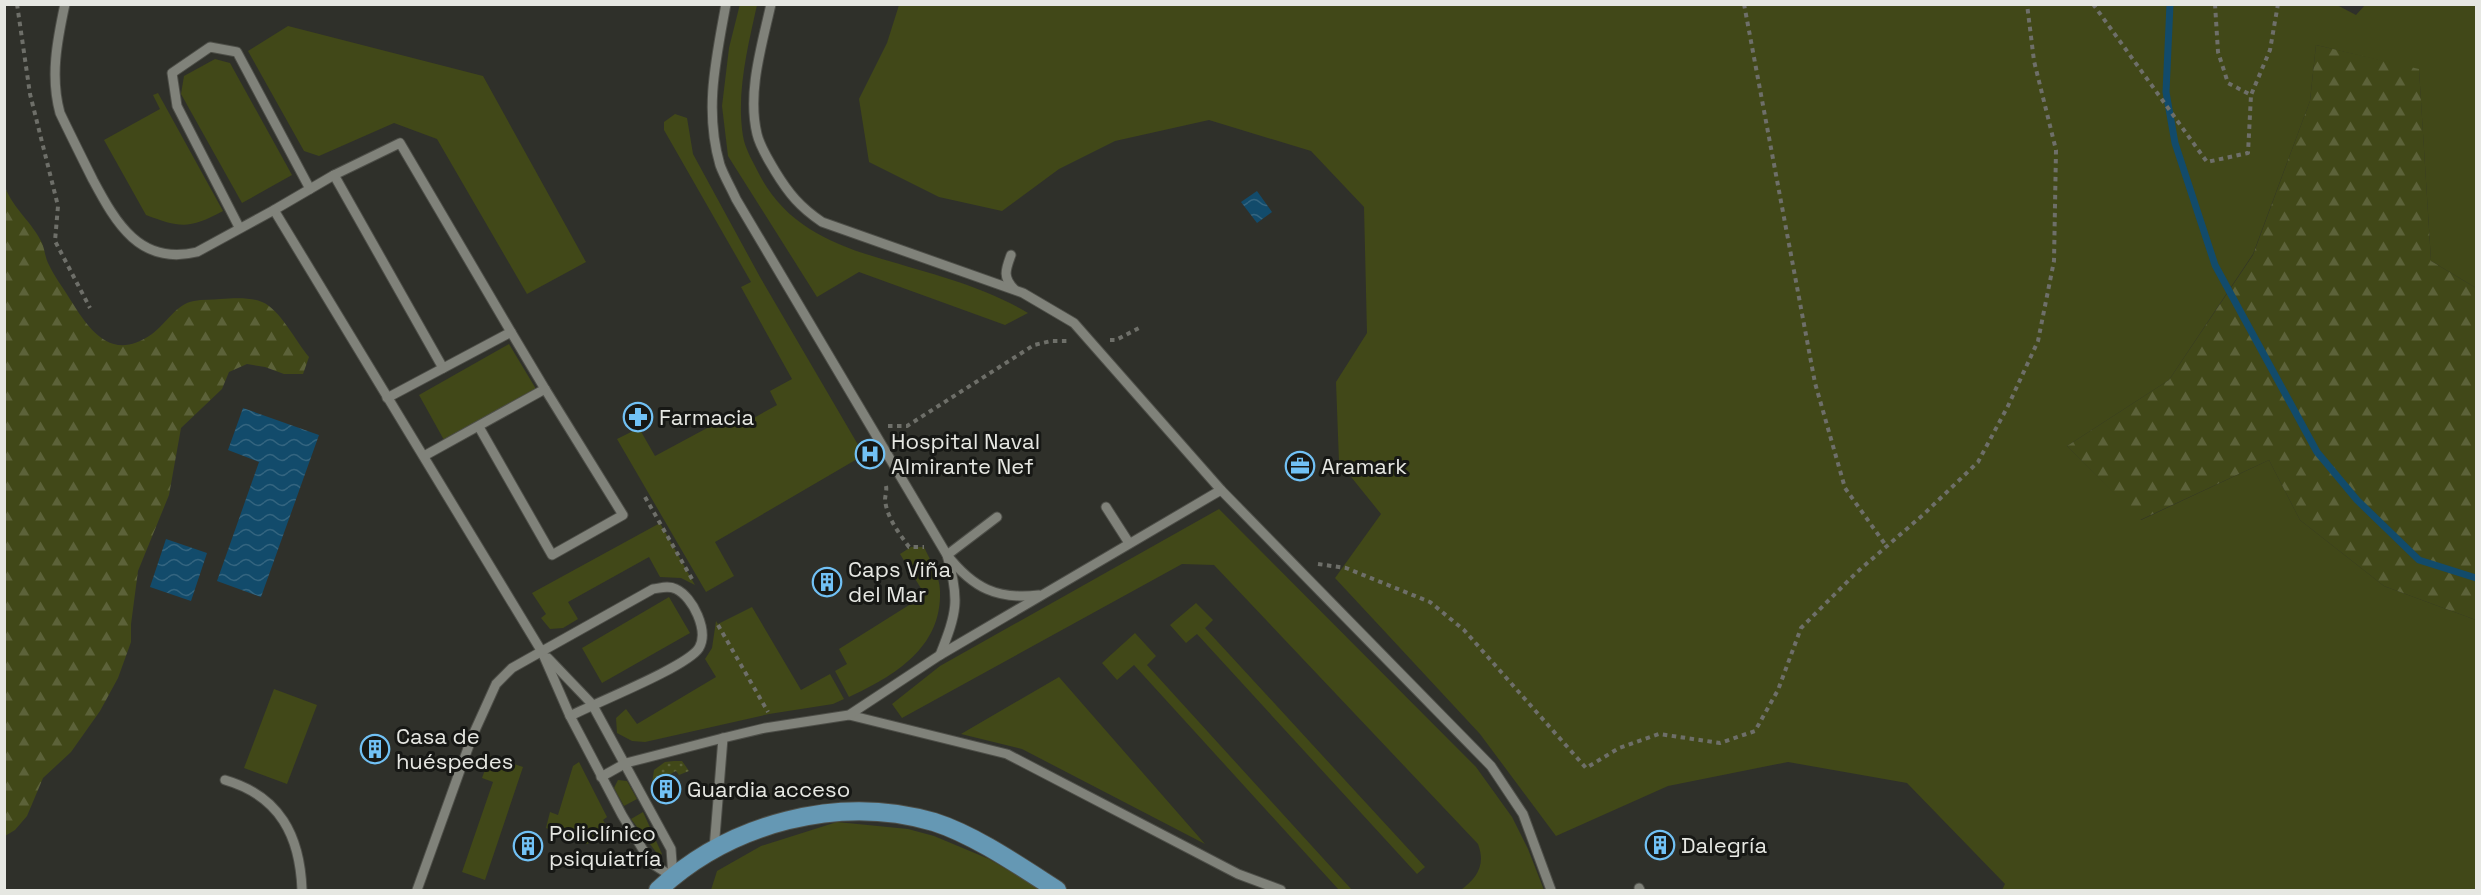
<svg xmlns="http://www.w3.org/2000/svg" width="2481" height="895" font-family="'Space Grotesk',sans-serif">
  <style>
    .grass { fill: #414818 }
    .forest { fill: url(#forest-firs) }
    .park { fill: url(#park-dots) }
    .water { fill: url(#water-waves) }
    .lines { fill: none; stroke-linecap: round; stroke-linejoin: round }
    .stream { stroke: #124b6b; stroke-width: 7 }
    .lane-casing { stroke: #4d4e48; stroke-width: 11 }
    .primary-casing { stroke: #4d4e48; stroke-width: 20 }
    .path { stroke: #6e6f69; stroke-width: 4; stroke-dasharray: 4.5 4.5; stroke-linecap: butt }
    .lane { stroke: #80827a; stroke-width: 9 }
    .primary { stroke: #6598b4; stroke-width: 18 }
    .labels { text-anchor: middle; stroke-width: 6; stroke-linejoin: round; paint-order: stroke }
    .poi-label { font-size: 22px; fill: #e6e7e2; stroke: #171815; text-anchor: start }
  </style>
  <defs>
    <pattern id="forest-firs" width="22" height="20" patternUnits="userSpaceOnUse" patternTransform="scale(1.5)"><rect width="22" height="20" fill="#414818"/><path d="M5 1l3.5 6h-7zM16 11l3.5 6h-7z" fill="#5c6239"/></pattern>
    <pattern id="park-dots" width="8" height="8" patternUnits="userSpaceOnUse" patternTransform="scale(1.5)"><rect width="8" height="8" fill="#414818"/><path d="M2 2h.1M6 6h.1" fill="none" stroke="#5c6239" stroke-width="1.8" stroke-linecap="round"/></pattern>
    <pattern id="water-waves" width="16" height="10" patternUnits="userSpaceOnUse" patternTransform="scale(1.5)"><rect width="16" height="10" fill="#124b6b"/><path d="M0 5q4-4 8 0t8 0" fill="none" stroke="#346580"/></pattern>
  </defs>
  <rect width="100%" height="100%" fill="#2f302a"/>
  <!-- grass -->
  <g class="grass">
    <path d="M740,4L757,5C748,46 736,93 743,136C745,148 751,158 757,170C783,223 828,243 882,259C932,274 983,286 1028,313L1005,325L859,272L817,297L728,156L722,106L729,48Z"/>
    <polygon points="2335,4 2356,15 2365,5 2476,5 2476,288 2431,261 2419,70 2316,45 2310,101 2253,254 2169,380 2067,446 2141,520 2269,460 2300,520 2384,586 2476,620 2476,890 2002,890 2005,884 1907,783 1788,762 1668,786 1556,836 1480,734 1335,578 1381,514 1339,462 1336,382 1367,333 1364,207 1311,151 1209,120 1115,141 1059,169 1002,211 939,197 869,162 859,99 887,43 899,5"/>
    <polygon points="288,26 483,76 586,262 527,294 437,139 394,123 319,156 304,151 248,51"/>
    <polygon points="215,59 230,63 292,175 242,203 181,94 184,76"/>
    <path d="M158,93L223,211C190,229 180,228 146,215L104,140L160,109L153,95Z"/>
    <polygon points="675,114 687,118 693,154 760,277 864,455 715,542 734,576 706,592 617,439 639,428 655,456 735,413 741,425 777,405 770,391 792,379 741,287 751,282 664,130 664,122"/>
    <polygon points="509,344 536,389 444,440 419,395"/>
    <path d="M1219,509L1476,767L1512,817L1528,849L1544,890H1461C1477,878 1486,865 1478,844L1214,565L1182,564L902,718L892,704L940,666Z"/>
    <polygon points="660,523 695,585 681,578 660,577 649,557 568,602 578,619 563,628 550,629 541,618 546,614 532,593"/>
    <path d="M911,547H924C930,560 940,576 940,591C942,648 894,676 849,697L835,671L847,664L839,649L925,595L900,554Z"/>
    <polygon points="669,597 690,633 602,683 582,648"/>
    <polygon points="1196,603 1213,620 1205,628 1425,867 1417,874 1197,634 1186,643 1170,625"/>
    <polygon points="752,607 801,690 830,674 844,699 833,704 769,714 645,742 632,741 617,733 616,718 626,709 637,724 716,677 705,659 712,648 716,621 718,624"/>
    <polygon points="1135,633 1156,656 1147,665 1352,890 1339,890 1134,665 1117,680 1102,663"/>
    <polygon points="1059,677 1205,844 1022,749 961,734"/>
    <polygon points="274,689 317,705 287,784 244,768"/>
    <polygon points="490,756 523,767 485,880 462,872 493,782 482,778"/>
    <polygon points="579,762 607,817 603,820 610,832 587,844 546,828 550,812 558,815 573,766"/>
    <polygon points="618,780 627,781 637,799 624,806 614,788"/>
    <polygon points="643,812 662,854 659,856 631,819"/>
    <polygon points="837,822 908,829 934,836 989,859 1043,890 711,890 717,871 761,846"/>
  </g>
  <!-- forest -->
  <g class="forest">
    <polygon points="2316,45 2419,69 2431,261 2476,288 2476,620 2384,586 2300,520 2269,460 2140,520 2067,446 2169,380 2253,255 2310,101"/>
    <path d="M5,187C14,210 32,222 42,243C45,250 45,258 49,265C54,276 62,286 68,296C88,328 110,364 152,334C166,324 176,304 194,301C203,299 212,300 221,299C234,298 250,297 262,302C280,309 296,342 309,357L303,374H284L265,367L247,364L229,372L222,389L181,428L169,495L138,571L131,624V642L118,678L100,711L71,752L43,778L27,816L15,830L5,836Z"/>
  </g>
  <!-- park -->
  <polygon class="park" points="674,761 682,761 689,771 679,775 676,771 652,784 654,770 665,762"/>
  <!-- water -->
  <g class="water">
    <polygon points="1257,191 1272,212 1257,223 1241,202"/>
    <polygon points="243,408 319,435 261,597 217,581 259,462 228,450"/>
    <polygon points="166,539 207,553 191,601 150,587"/>
  </g>
  <g class="lines">
    <!-- stream -->
    <polyline class="stream" points="2170,4 2166,92 2175,143 2215,265 2317,452 2357,500 2419,560 2476,578"/>
    <!-- lane casing -->
    <g class="lane-casing">
      <g id="lane">
        <path d="M65,4C57,41 50,77 60,113C71,136 82,158 93,180C116,223 140,266 197,252L274,210L334,175L400,143L511,332"/>
        <path d="M726,4C716,59 704,110 720,165C724,176 731,188 736,199L947,555C960,600 957,612 940,655"/>
        <path d="M771,4C762,45 747,92 757,134C760,147 768,159 775,171C789,194 800,207 822,222L1023,293L1074,323L1221,490L1491,766L1523,814L1551,890"/>
        <polyline points="334,175 443,368"/>
        <polyline points="274,210 542,652 570,716 622,815 651,863 673,877"/>
        <polyline points="239,227 177,106 172,73 210,47 237,52 310,189"/>
        <path d="M1011,255C1006,269 1002,277 1014,289"/>
        <polyline points="387,398 511,332 545,389 424,456"/>
        <polyline points="479,427 552,555 623,515 545,389"/>
        <polyline points="1106,507 1129,543"/>
        <path d="M997,517L947,555C973,588 997,600 1039,595"/>
        <polyline points="548,658 592,704 671,849 673,877"/>
        <polyline points="849,715 1007,754 1238,874 1281,890"/>
        <polyline points="601,777 626,763 723,738 765,728 849,715 940,655 1221,490"/>
        <path d="M225,780C280,796 300,836 302,890"/>
        <polyline points="714,849 723,738"/>
        <polyline points="1639,888 1640,890"/>
        <path d="M417,890L472,737L496,684L512,668L528,659L653,589C661,588 668,585 676,589C693,597 709,631 699,648C687,667 595,703 570,716"/>
      </g>
    </g>
    <!-- primary casing -->
    <g class="primary-casing">
      <path id="primary" d="M658,890C730,823 839,794 934,822C975,835 1021,867 1057,890"/>
    </g>
    <!-- path -->
    <g class="path">
      <polyline points="17,4 30,94 58,206 55,241 90,308"/>
      <polyline points="1744,4 1815,383 1845,488 1887,547"/>
      <polyline points="2093,4 2207,162 2248,153 2251,95"/>
      <polyline points="2215,4 2218,52 2228,83 2251,95 2270,50 2278,4"/>
      <polyline points="1110,340 1116,340 1139,328"/>
      <polyline points="888,426 907,426 1034,345 1051,341 1069,341"/>
      <path d="M886,486C887,491 885,496 885,500C887,518 899,533 909,547H924"/>
      <polyline points="645,497 692,579"/>
      <polyline points="1318,564 1346,568 1430,602 1464,630 1586,768 1619,748 1659,734 1720,743 1755,731 1778,690 1801,628 1857,572 1924,514 1978,462 2008,406 2038,341 2054,261 2056,150 2034,61 2027,4"/>
      <polyline points="718,625 768,712"/>
    </g>
    <!-- lane -->
    <use href="#lane" class="lane"/>
    <!-- primary -->
    <use href="#primary" class="primary"/>
  </g>
  <!-- icons -->
  <defs>
    <g id="pharmacy-ring" transform="scale(1.5)"><circle r="9.5" fill="#171815" stroke="#71c1f5" stroke-width="1.5"/><path d="M-2-6h4v4h4v4h-4v4h-4v-4h-4v-4h4Z" fill="#71c1f5"/></g>
    <g id="hospital-ring" transform="scale(1.5)"><circle r="9.5" fill="#171815" stroke="#71c1f5" stroke-width="1.5"/><path d="M-5-5h3v3.5h4V-5h3V5h-3V1.5h-4V5h-3Z" fill="#71c1f5"/></g>
    <g id="office-ring" transform="scale(1.5)"><circle r="9.5" fill="#171815" stroke="#71c1f5" stroke-width="1.5"/><path d="M-6-3h4V-5.5h4V-3h4V5H-6ZM-1-4.5V-3h2v-1.5ZM-6 0V1H6V0Z" fill="#71c1f5"/></g>
    <g id="building-ring" transform="scale(1.5)"><circle r="9.5" fill="#171815" stroke="#71c1f5" stroke-width="1.5"/><path d="M-4-6H4V6H1V3H-1V6H-4ZM-2.5-4.3h1.7v1.8h-1.7ZM.8-4.3h1.7v1.8H.8ZM-2.5-1h1.7V.8h-1.7ZM.8-1h1.7V.8H.8Z" fill="#71c1f5"/></g>
  </defs>
  <g fill-rule="evenodd">
    <use href="#pharmacy-ring" x="638" y="417"/>
    <use href="#hospital-ring" x="870" y="454"/>
    <use href="#office-ring" x="1300" y="466"/>
    <use href="#building-ring" x="827" y="582"/>
    <use href="#building-ring" x="375" y="749"/>
    <use href="#building-ring" x="666" y="789"/>
    <use href="#building-ring" x="1660" y="845"/>
    <use href="#building-ring" x="528" y="846"/>
  </g>
  <g class="labels">
    <!-- poi labels -->
    <g class="poi-label">
      <text x="659" y="425">Farmacia</text>
      <text x="891" y="449">Hospital Naval<tspan x="891" dy="25">Almirante Nef</tspan></text>
      <text x="1321" y="474">Aramark</text>
      <text x="848" y="577">Caps Viña<tspan x="848" dy="25">del Mar</tspan></text>
      <text x="396" y="744">Casa de<tspan x="396" dy="25">huéspedes</tspan></text>
      <text x="687" y="797">Guardia acceso</text>
      <text x="549" y="841">Policlínico<tspan x="549" dy="25">psiquiatría</tspan></text>
      <text x="1681" y="853">Dalegría</text>
    </g>
  </g>
  <!-- border -->
  <rect width="2481" height="895" fill="none" stroke="#e6e7e2" stroke-width="12"/>
</svg>
